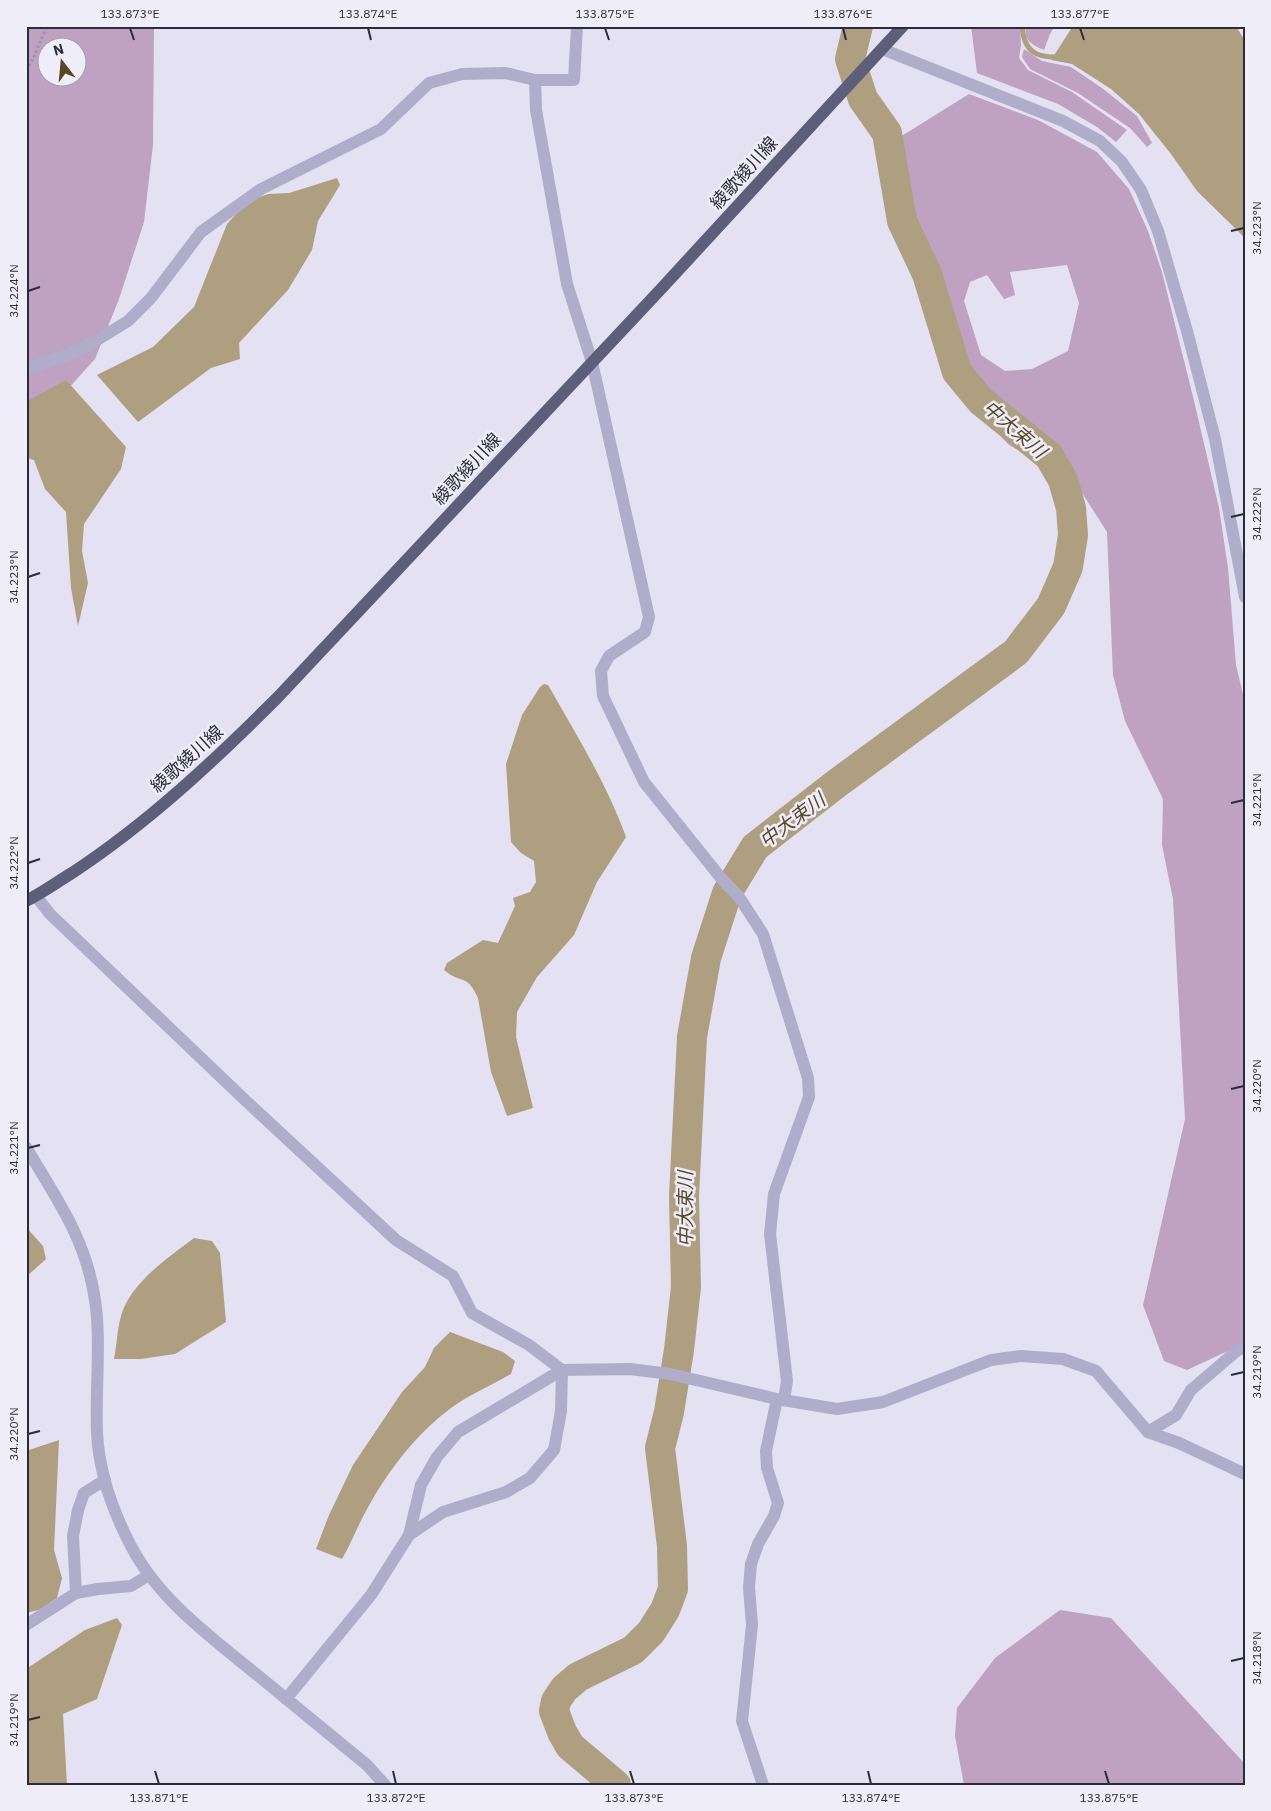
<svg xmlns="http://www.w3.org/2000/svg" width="1271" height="1811" font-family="'IBM Plex Sans','Noto Sans JP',sans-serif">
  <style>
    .green { fill: #bfa1c1; fill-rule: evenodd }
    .water { fill: #ae9f81 }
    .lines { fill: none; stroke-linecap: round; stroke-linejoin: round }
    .stream { stroke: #ae9f81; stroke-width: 5 }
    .river { stroke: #ae9f81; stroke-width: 30 }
    .path { stroke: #9795b4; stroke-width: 3; stroke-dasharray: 2.5 2.5; stroke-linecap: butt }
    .minor { stroke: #afadca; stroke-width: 12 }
    .major { stroke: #5d5e79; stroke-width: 12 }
    .ticks { fill: none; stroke: #2b2c39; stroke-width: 2 }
    .labels { text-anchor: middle; stroke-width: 5; stroke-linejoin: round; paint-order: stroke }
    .street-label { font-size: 18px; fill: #2b2c39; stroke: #efedfa }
    .water-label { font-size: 19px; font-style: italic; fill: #584823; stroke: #efedfa }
    .neatline { fill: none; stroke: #2b2c39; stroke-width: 2 }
    .ticks-label { font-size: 12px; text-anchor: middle; fill: #2b2c39 }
  </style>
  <rect width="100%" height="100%" fill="#e3e1f2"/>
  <!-- green -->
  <g class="green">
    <path d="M26,26H154L153,145L144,222L119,299L95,359L58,400L26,414ZM48,48H78V78H48Z"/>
    <polygon points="971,26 1020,26 1021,45 1019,58 1028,70 1072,92 1127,130 1116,142 1097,127 1058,104 977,73"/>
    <path d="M1026,26H1055L1050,34L1044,50C1033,45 1023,41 1026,26Z"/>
    <polygon points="1024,49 1042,61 1071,67 1102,88 1137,116 1152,143 1147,147 1130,128 1078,93 1030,69 1022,57"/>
    <path d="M969,94L1038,120L1097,152L1129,189L1148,231L1162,272L1195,405L1219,508L1228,568L1236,665L1245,703V1343L1187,1370L1164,1361L1143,1305L1185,1119L1173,899L1162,845L1163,799L1125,721L1113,675L1107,532L1077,485L1009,445L965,398L948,325L930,265L909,216L900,137ZM1067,265L1079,303L1068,351L1032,369L1005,371L981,355L964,301L970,282L987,275L1004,299L1015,295L1010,272Z"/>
    <polygon points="1060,1610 1111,1618 1245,1764 1245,1785 964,1785 955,1736 957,1708 995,1658"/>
  </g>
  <!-- water -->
  <g class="water">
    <polygon points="1073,26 1236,26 1245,41 1245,238 1197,191 1171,154 1139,114 1111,89 1072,64 1051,60"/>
    <polygon points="337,178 340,185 318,221 312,250 288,290 239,343 240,359 211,368 138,422 97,375 153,347 194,307 227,224 247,202 268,194 289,193"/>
    <polygon points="66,380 126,447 121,469 84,524 82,551 88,583 78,626 71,588 66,512 45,489 34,460 26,458 26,402"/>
    <path d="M544,684L548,685C576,734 607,784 626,837L597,882L574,935L537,977L517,1012L516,1037L533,1108L507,1116L491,1072L478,998C467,973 460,984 444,970L447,963L483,940L498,943L515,906L513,898L530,892L536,882L534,861L521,853L511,842L506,764L522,715L540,687Z"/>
    <polygon points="26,1227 43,1246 46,1259 26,1277"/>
    <path d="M194,1238L212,1241L220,1253L226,1322L175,1354L141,1359H114C117,1345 117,1330 121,1316C130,1283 169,1257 194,1238Z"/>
    <path d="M450,1332L503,1352L515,1361L511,1374C492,1385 469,1395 451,1408C415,1435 387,1472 366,1511C357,1527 351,1544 342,1559L316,1549L329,1515L353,1465L402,1392L425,1367L434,1348Z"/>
    <polygon points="59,1440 54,1550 62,1578 57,1598 39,1610 26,1613 26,1451"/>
    <polygon points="117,1618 122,1625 97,1699 63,1714 67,1785 26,1785 26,1669 85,1630"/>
  </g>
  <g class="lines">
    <!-- stream -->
    <path class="stream" d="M1022,26C1024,51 1035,58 1059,57"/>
    <!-- river -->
    <polyline class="river" points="616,1785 570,1746 562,1732 554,1711 556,1701 564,1689 578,1677 633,1650 651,1632 665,1610 673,1589 672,1546 660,1448 669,1412 679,1350 686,1287 684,1196 692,1037 706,958 727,893 755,847 836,784 1016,652 1051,606 1068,567 1073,535 1071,508 1063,480 1049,456 981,401 957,372 927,274 902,221 887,133 863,99 850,59 858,26"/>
    <!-- path -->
    <polyline class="path" points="26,70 32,61 47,26"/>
    <!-- minor -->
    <g class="minor">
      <polyline points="882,49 1063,121 1100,141 1122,162 1141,190 1158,231 1187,331 1215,439 1245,597"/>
      <polyline points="535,80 536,110 567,284 592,362 649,617 645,632 609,656 601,671 603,696 644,782 721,878 739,897 763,934 808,1078 809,1097 774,1194 770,1234 787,1381 784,1400"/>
      <polyline points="26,369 70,354 94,342 128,321 151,298 201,232 261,189 381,129 429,83 462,74 505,73 535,80 574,80 577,26"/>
      <polyline points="36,896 50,914 245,1100 396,1240 453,1276 472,1313 529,1345 562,1370"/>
      <path d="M26,1147C55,1197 84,1235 94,1294C102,1337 95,1389 97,1433C99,1470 111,1506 127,1538C154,1596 207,1634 256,1674C293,1704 330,1735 367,1765L385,1785"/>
      <polyline points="1148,1432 1179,1443 1245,1474"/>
      <polyline points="409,1535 443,1512 506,1492 530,1478 554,1450 561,1411 562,1370"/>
      <polyline points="76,1593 98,1589 131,1586 149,1575"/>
      <polyline points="26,1625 76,1593 73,1536 78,1510 84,1493 105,1480"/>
      <polyline points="286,1699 371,1595 409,1535 421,1485 437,1457 458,1432 562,1370 630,1369 670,1374 777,1399 837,1409 883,1402 991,1360 1021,1356 1063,1359 1096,1371 1148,1432 1176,1415 1191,1390 1239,1349 1245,1349"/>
      <polyline points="763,1785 742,1721 752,1625 749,1587 751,1564 758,1544 774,1516 778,1503 767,1468 766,1451 777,1399"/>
    </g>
    <!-- major -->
    <path class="major" d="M26,901C42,893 57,882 72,873C148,823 214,761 278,697L661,289L903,26"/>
  </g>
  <!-- ticks -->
  <path class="ticks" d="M130,28L134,40M368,28L371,40M605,28L609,40M843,28L846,40M1080,28L1084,40M1231,231L1244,228M28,291L40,287M1231,517L1244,514M28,577L40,573M1231,803L1244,800M28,863L40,859M1231,1089L1244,1086M28,1148L40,1145M1231,1375L1244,1372M28,1434L40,1431M1231,1661L1244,1658M28,1720L40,1717M155,1771L159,1784M393,1771L396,1784M630,1771L634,1784M868,1771L871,1784M1105,1771L1109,1784"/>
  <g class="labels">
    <!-- street labels -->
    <g class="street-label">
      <text transform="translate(744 173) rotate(-48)" y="6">綾歌綾川線</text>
      <text transform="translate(467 469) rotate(-47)" y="6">綾歌綾川線</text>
      <text transform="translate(187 759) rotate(-42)" y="6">綾歌綾川線</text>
    </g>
    <!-- water labels -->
    <g class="water-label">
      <text transform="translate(1015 429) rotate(41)" y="7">中大束川</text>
      <text transform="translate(792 820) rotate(-37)" y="7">中大束川</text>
      <text transform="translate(685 1209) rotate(-90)" y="7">中大束川</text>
    </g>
  </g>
  <!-- border -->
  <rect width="1271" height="1811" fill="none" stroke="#efedfa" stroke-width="55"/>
  <!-- north arrow -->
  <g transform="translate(62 62) rotate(344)"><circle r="24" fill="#efedfa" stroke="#a1a0ad"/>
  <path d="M0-4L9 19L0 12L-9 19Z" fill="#584823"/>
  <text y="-8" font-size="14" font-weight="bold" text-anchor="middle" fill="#2b2c39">N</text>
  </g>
  <rect x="28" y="28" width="1216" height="1756" class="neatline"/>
  <g class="ticks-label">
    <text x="130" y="18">133.873°E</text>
    <text x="368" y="18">133.874°E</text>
    <text x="605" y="18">133.875°E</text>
    <text x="843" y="18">133.876°E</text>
    <text x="1080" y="18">133.877°E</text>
    <text transform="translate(1257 228) rotate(-90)" y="4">34.223°N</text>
    <text transform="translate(14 291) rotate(-90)" y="4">34.224°N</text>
    <text transform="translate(1257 514) rotate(-90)" y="4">34.222°N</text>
    <text transform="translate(14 577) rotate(-90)" y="4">34.223°N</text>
    <text transform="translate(1257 800) rotate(-90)" y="4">34.221°N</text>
    <text transform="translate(14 863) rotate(-90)" y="4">34.222°N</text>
    <text transform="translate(1257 1086) rotate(-90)" y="4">34.220°N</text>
    <text transform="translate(14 1148) rotate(-90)" y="4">34.221°N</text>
    <text transform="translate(1257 1372) rotate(-90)" y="4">34.219°N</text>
    <text transform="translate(14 1434) rotate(-90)" y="4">34.220°N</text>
    <text transform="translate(1257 1658) rotate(-90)" y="4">34.218°N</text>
    <text transform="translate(14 1720) rotate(-90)" y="4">34.219°N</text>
    <text x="159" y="1802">133.871°E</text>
    <text x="396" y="1802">133.872°E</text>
    <text x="634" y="1802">133.873°E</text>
    <text x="871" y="1802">133.874°E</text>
    <text x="1109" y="1802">133.875°E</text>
  </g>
</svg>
